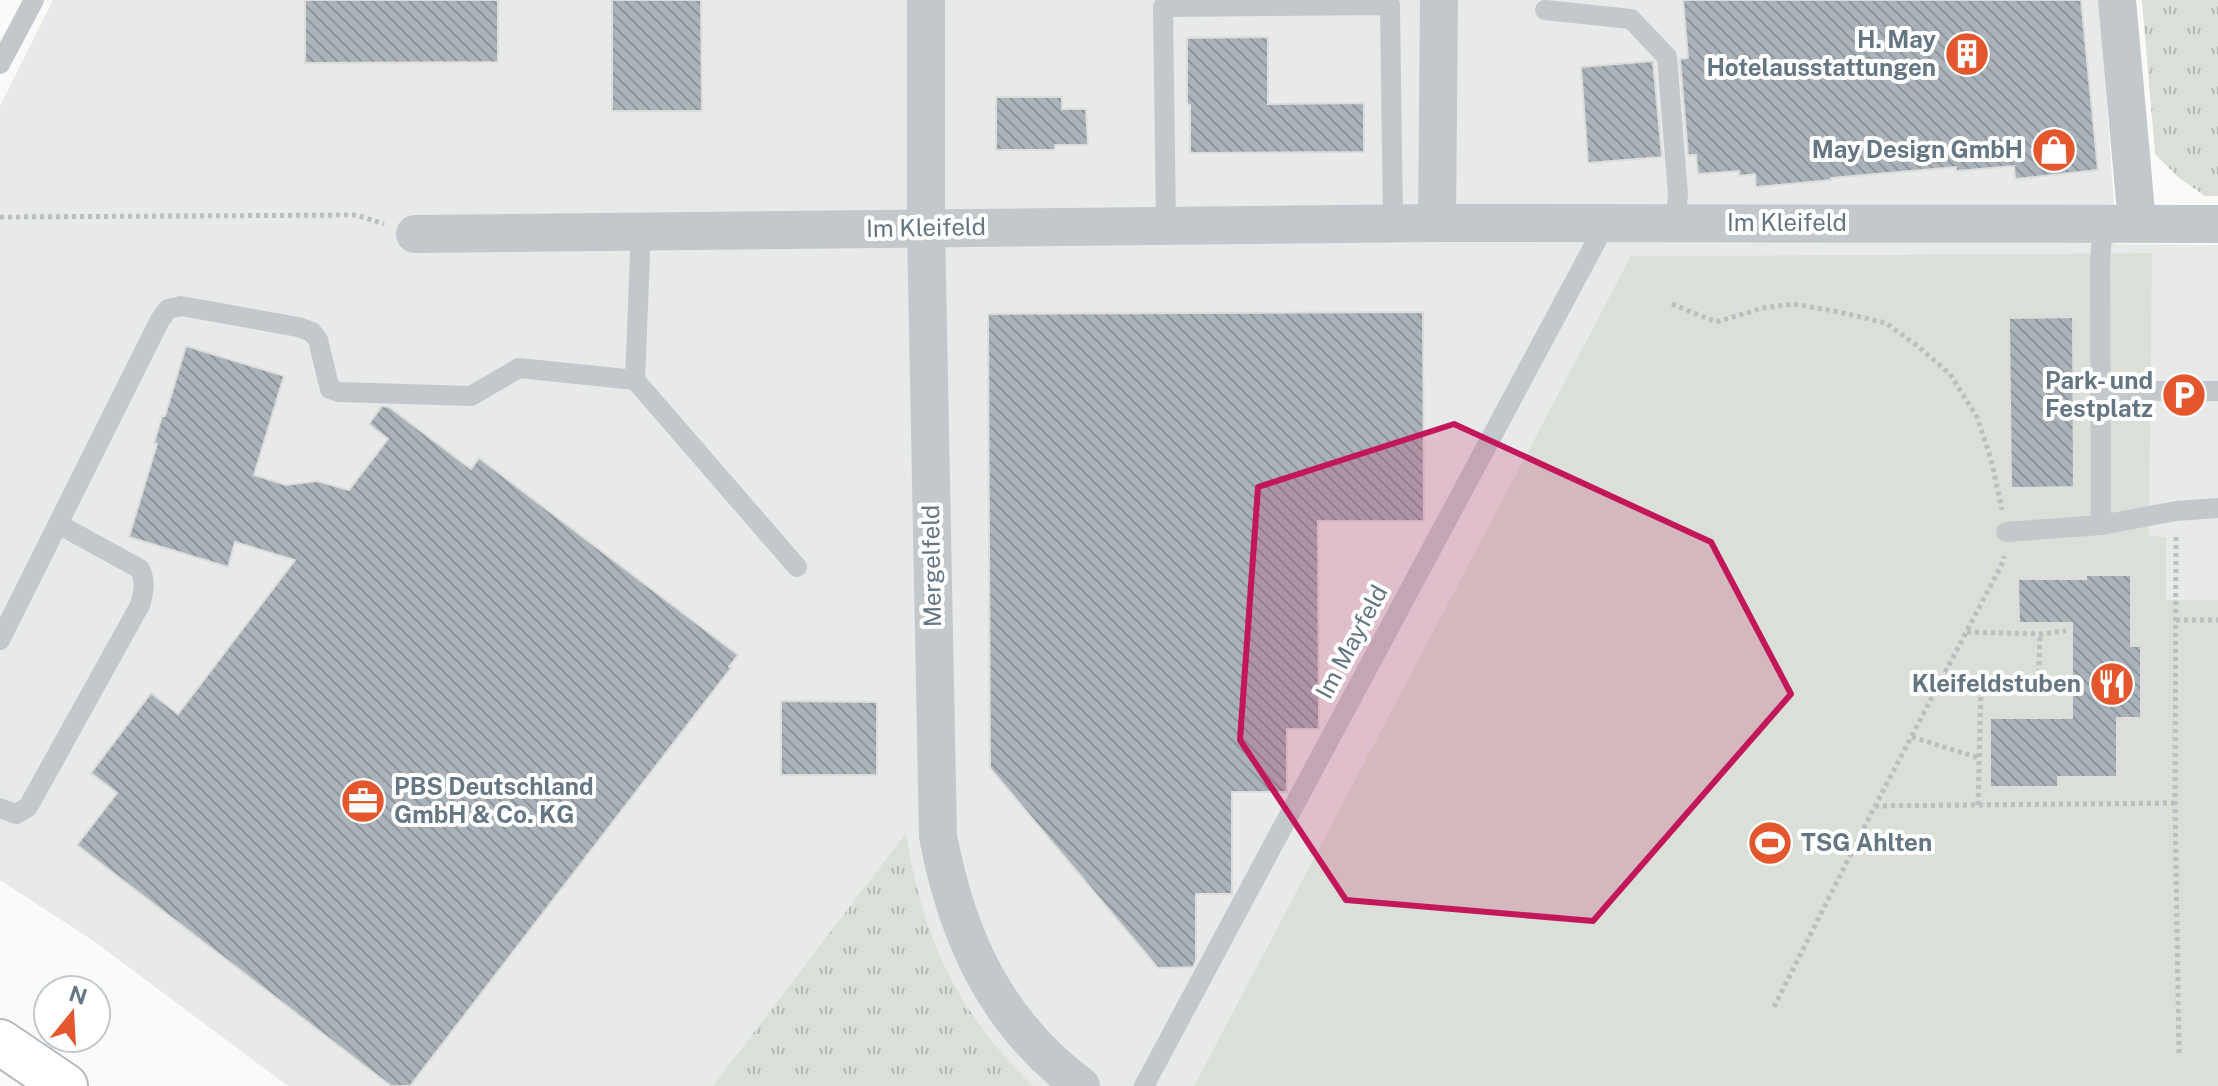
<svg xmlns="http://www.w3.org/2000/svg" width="2218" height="1086" font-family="'Public Sans',sans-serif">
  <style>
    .built { fill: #e8e9e9 }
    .grass { fill: url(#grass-tufts) }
    .pitch { fill: #dadfd7 }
    .building { fill: url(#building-back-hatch); stroke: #dcdcda; stroke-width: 2 }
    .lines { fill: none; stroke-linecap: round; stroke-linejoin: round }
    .highway-casing { stroke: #b4b9bd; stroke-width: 48 }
    .path { stroke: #bbbfc2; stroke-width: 5; stroke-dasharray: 4 4; stroke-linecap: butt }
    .lane { stroke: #c3c8cc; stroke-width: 20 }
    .street { stroke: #c3c8cc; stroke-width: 38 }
    .highway { stroke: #fff; stroke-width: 44 }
    .marked { fill: #c2185b; fill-opacity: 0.2; stroke: #c2185b; stroke-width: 6; stroke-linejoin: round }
    .labels { text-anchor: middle; stroke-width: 8; stroke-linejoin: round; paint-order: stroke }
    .poi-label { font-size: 24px; font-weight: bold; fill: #657683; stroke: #fff; text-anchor: end }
    .street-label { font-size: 24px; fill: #657683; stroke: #fff }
  </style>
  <defs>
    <pattern id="grass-tufts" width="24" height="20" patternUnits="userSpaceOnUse" patternTransform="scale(2)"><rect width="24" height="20" fill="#dadfd7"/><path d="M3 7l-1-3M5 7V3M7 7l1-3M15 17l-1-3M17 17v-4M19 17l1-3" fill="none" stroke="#b4b9b4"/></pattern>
    <pattern id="building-back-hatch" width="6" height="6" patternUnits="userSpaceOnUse" patternTransform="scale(2)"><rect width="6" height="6" fill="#aab3b9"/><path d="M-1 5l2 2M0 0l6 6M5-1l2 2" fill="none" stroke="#8e969c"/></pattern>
  </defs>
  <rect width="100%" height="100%" fill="#fafaf8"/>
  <!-- built -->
  <polygon class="built" points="53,0 2099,0 2117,244 2218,245 2218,600 2165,600 2166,537 2149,537 2151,253 1632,256 1194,1086 288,1086 95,942 0,880 0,106"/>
  <!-- grass -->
  <g class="grass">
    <polygon points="2142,0 2218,0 2218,196 2205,196 2178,177 2155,154"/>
    <path d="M906,833C922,936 957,1013 1033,1086H713Z"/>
  </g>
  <!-- pitch -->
  <polygon class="pitch" points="2152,253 2149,536 2166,537 2166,600 2218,600 2218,1086 1194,1086 1631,256"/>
  <!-- building -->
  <g class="building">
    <polygon points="305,0 498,0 498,62 305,63"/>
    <polygon points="612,0 701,0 702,111 612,111"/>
    <polygon points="1683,0 2081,0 2098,170 2015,179 2014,166 1956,171 1956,167 1831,178 1831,180 1756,187 1755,174 1739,176 1739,171 1698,174 1696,155 1688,155 1680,59 1688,58"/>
    <polygon points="1268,37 1268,104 1364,103 1364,152 1190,153 1190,105 1187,104 1187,38"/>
    <polygon points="1653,61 1662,157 1588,163 1581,67"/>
    <polygon points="996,97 1062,97 1062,109 1086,109 1088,145 1055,145 1055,150 996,150"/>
    <polygon points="1423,312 1424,521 1318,521 1319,729 1287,729 1287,792 1232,792 1232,894 1196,894 1196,961 1193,967 1158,968 990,768 988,314"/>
    <polygon points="2073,317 2074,487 2011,488 2009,318"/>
    <polygon points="186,346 284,376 254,475 286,485 317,481 349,490 388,439 369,424 382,406 389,407 471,469 479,458 738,655 729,667 731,668 410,1086 391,1086 77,845 117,793 91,773 151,693 178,714 295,560 235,542 228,567 129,537 157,444 154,443 162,416 165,416"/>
    <polygon points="2086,575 2131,575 2131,646 2141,646 2141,718 2117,718 2117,777 2058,777 2058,787 1990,787 1990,718 2072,718 2072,623 2019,623 2018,579 2086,579"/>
    <polygon points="781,701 877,702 877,775 781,775"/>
  </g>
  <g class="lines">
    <!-- highway casing -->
    <g class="highway-casing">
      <polyline id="highway" points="0,1042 65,1086"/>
    </g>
    <!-- path -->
    <g class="path">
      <polyline points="0,217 356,215 384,224"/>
      <polyline points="1672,304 1716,322 1763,308 1794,304 1839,312 1886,323 1919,347 1950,374 1977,417 1991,459 2002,510"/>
      <polyline points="2176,537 2175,803 2179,1056"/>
      <polyline points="2176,620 2218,620"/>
      <polyline points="1967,632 2040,634 2066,631"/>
      <polyline points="1912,737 1979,758"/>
      <polyline points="1978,805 1981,688 2038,691 2040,634"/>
      <polyline points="1875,806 2175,803"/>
      <polyline points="1774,1007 1875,806 2003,562 2004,556"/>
    </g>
    <!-- lane -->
    <g class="lane">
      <polyline points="1545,10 1631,19 1667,57 1678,195 1675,223"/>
      <polyline points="0,64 34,0"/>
      <polyline points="1166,226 1163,7 1390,5 1393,223"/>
      <polyline points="641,231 635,380 797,567"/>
      <polyline points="2101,391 2218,391"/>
      <polyline points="2101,525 2176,511 2218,508"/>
      <polyline points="2006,532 2101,525 2100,260 2103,224"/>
      <polyline points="0,640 160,320 168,309 181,306 298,327 312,332 318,340 330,389 339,392 471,396 519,368 635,380"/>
      <path d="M0,808L16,814L28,807L140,605C144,591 146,582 140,569L58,524"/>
      <polyline points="1144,1086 1606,223"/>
    </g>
    <!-- street -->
    <g class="street">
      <path d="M926,0V228L938,836C957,937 996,1023 1081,1086"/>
      <polyline points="2117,0 2137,223"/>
      <polyline points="1437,223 1439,0"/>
      <polyline points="415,234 1437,223 2218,224"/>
    </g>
    <!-- highway -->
    <use href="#highway" class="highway"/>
  </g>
  <!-- marked area -->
  <path class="marked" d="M1454,424L1711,542L1791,694L1593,921L1346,900L1240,740L1258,487Z"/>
  <!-- icons -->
  <defs>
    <g id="building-disc" transform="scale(2.3)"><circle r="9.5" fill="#e4572e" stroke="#fff"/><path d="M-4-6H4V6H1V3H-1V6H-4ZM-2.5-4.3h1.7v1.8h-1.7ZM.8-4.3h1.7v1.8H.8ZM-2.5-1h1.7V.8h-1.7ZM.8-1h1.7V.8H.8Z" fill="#fff"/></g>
    <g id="shop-disc" transform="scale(2.3)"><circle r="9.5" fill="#e4572e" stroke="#fff"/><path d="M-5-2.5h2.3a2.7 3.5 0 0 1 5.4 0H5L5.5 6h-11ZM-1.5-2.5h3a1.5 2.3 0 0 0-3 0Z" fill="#fff"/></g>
    <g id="parking-disc" transform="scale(2.3)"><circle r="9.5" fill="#e4572e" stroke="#fff"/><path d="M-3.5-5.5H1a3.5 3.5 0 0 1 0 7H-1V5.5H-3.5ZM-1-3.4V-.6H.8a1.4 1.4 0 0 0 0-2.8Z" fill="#fff"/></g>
    <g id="restaurant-disc" transform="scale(2.3)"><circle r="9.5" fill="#e4572e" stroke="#fff"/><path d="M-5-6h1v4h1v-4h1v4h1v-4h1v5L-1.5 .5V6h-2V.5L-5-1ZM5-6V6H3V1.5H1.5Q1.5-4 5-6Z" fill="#fff"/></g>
    <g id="office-disc" transform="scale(2.3)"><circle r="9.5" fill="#e4572e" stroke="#fff"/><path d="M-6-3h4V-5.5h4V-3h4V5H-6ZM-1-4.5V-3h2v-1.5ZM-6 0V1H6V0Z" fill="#fff"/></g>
    <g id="stadium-disc" transform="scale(2.3)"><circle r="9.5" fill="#e4572e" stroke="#fff"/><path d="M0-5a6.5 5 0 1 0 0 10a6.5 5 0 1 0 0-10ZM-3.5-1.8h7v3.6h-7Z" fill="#fff"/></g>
  </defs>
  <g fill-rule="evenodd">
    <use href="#building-disc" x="1967" y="54"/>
    <use href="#shop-disc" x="2054" y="150"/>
    <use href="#parking-disc" x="2184" y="395"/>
    <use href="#restaurant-disc" x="2112" y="684"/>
    <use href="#office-disc" x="363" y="801"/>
    <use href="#stadium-disc" x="1770" y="843"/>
  </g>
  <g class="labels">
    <!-- poi labels -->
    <g class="poi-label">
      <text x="1936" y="48">H. May<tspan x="1936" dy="28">Hotelausstattungen</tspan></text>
      <text x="2023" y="158">May Design GmbH</text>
      <text x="2153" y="389">Park- und<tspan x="2153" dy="28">Festplatz</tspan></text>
      <text x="2081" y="692">Kleifeldstuben</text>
      <text x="394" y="795" text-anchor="start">PBS Deutschland<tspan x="394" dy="28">GmbH &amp; Co. KG</tspan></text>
      <text x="1801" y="851" text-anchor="start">TSG Ahlten</text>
    </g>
    <!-- street labels -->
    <g class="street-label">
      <text x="1787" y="231">Im Kleifeld</text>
      <text transform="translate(926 228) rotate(-1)" y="8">Im Kleifeld</text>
      <text transform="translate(932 566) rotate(-91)" y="8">Mergelfeld</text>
      <text transform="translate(1352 642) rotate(-62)" y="8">Im Mayfeld</text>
    </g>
  </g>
  <!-- north arrow -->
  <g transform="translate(72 1014) rotate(18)"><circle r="38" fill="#ffffff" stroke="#c1c8cd" stroke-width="2"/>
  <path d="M0-6L14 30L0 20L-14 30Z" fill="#e4572e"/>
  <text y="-12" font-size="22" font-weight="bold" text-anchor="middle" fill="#657683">N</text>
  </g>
</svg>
